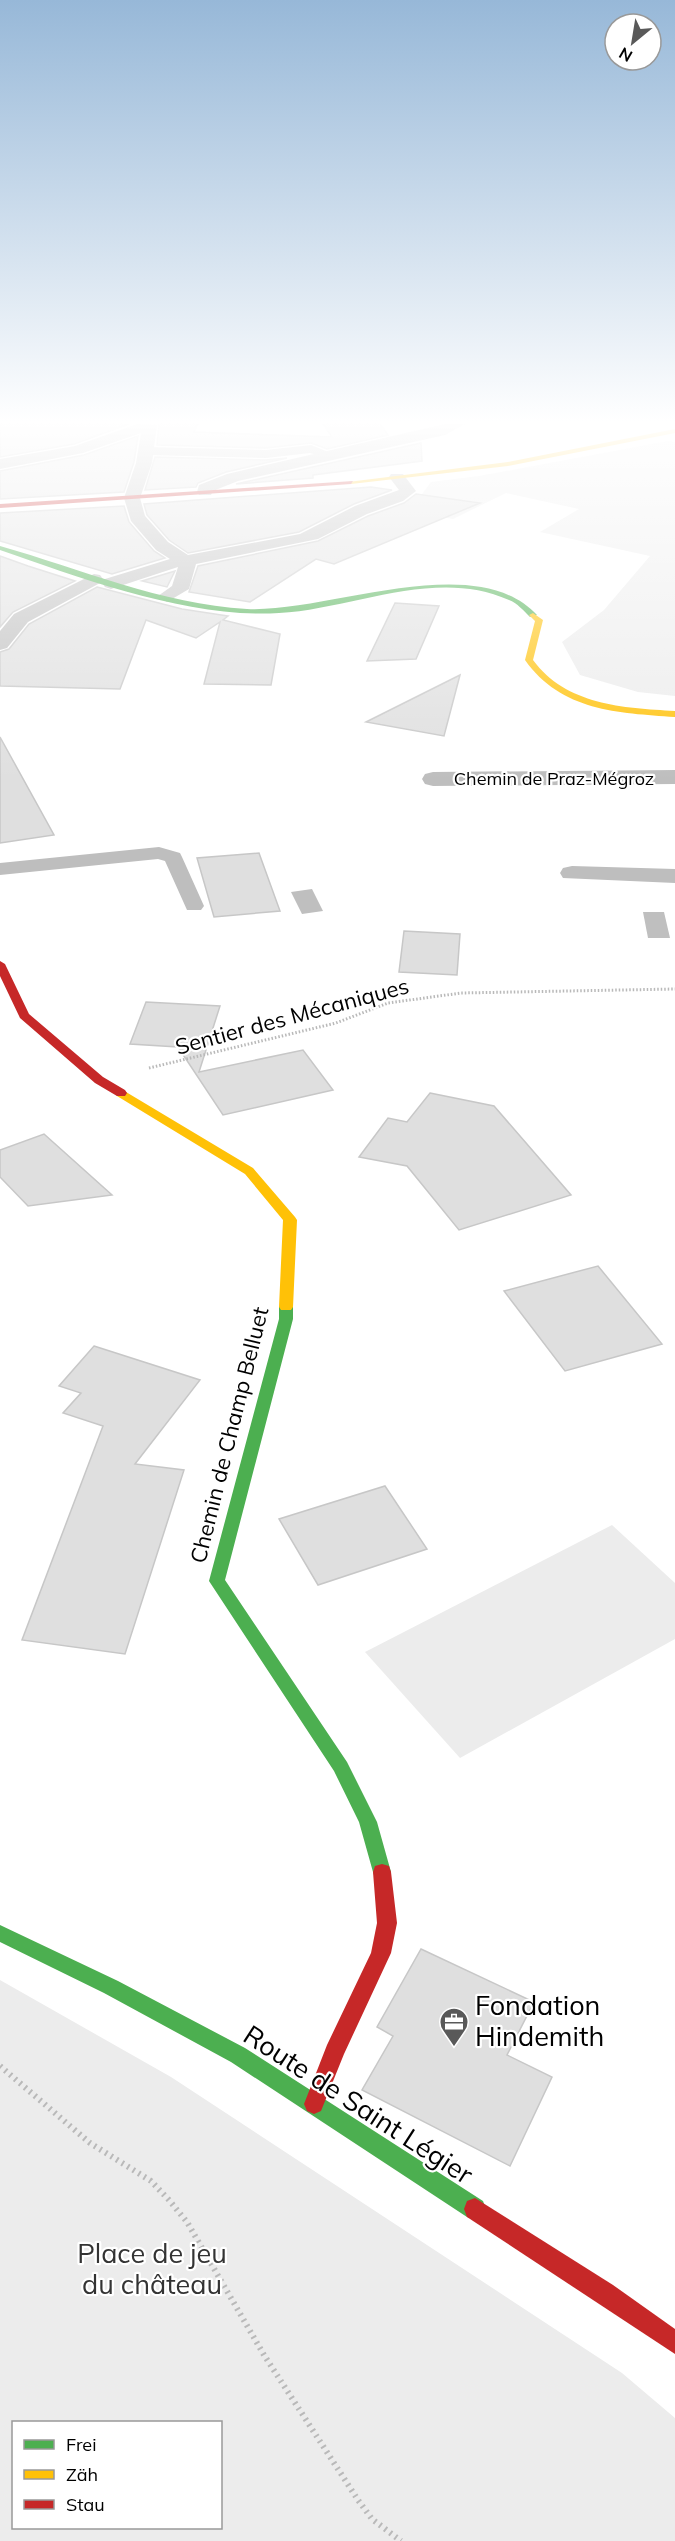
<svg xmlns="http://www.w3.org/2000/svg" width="675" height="2541" font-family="Mulish,sans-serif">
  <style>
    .green { fill: #ececec; fill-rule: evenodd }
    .water { fill: #bfbfbf }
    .building { fill: #dfdfdf; stroke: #c7c7c7; stroke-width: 1.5 }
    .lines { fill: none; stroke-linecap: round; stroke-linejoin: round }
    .path-far1 { stroke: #b9b9b9; stroke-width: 3; stroke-dasharray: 1.5 2; stroke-linecap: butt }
    .path { stroke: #b9b9b9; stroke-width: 6; stroke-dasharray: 2 4.5; stroke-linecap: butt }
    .lane { fill: #bebebe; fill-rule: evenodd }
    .street { fill: #bebebe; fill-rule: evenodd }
    .fast { fill: #4caf50; fill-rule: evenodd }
    .slow { fill: #ffc107; fill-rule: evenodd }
    .jam { fill: #c62828; fill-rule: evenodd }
    .labels { text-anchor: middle; stroke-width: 4.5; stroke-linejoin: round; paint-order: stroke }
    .far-street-label { font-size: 18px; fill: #000; stroke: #fff }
    .street-label { font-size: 22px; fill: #000; stroke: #fff }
    .near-poi-label { font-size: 27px; fill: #000; stroke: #fff; text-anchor: start }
    .near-street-label { font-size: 27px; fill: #000; stroke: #fff }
    .near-park-label { font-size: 27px; fill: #333; stroke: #fff }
  </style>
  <rect width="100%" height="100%" fill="#fff"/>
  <!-- green -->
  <g class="green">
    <polygon points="668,441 675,442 675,696 638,692 580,675 562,642 604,610 650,556 540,532 579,509 506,493 453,519 395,507 419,498 431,482 479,476"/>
    <polygon points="612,1525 675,1583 675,1639 460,1758 365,1652"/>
    <path d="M0,1980L171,2077L622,2373L675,2418V2541H0ZM220,2422V2528H14V2422Z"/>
  </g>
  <!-- water -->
  <g class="water">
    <polygon points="312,889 323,911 302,914 291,892"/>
    <polygon points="643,912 664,912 670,938 648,938"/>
  </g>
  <!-- building -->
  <g class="building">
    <polygon points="0,424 129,424 74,444 0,457"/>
    <polygon points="159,424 198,424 194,432 332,437 323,424 380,424 388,435 327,449 311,443 266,448 157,445"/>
    <polygon points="138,436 134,462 124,492 0,499 0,471 84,455"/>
    <polygon points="421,443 422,461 313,475 313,478 236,484"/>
    <polygon points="155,457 266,460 287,458 226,472 198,483 196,487 145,490"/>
    <polygon points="371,487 392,490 354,504 299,532 188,553 169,540 147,515 144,504"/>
    <polygon points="416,494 480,503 334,564 316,559 250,602 189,592 198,566 318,541 368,516 404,503"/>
    <polygon points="124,506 129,522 154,551 165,558 112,574 0,541 0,513"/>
    <polygon points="0,556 28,566 75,581 13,612 0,627"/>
    <polygon points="175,571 167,587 142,581"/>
    <polygon points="97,587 182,609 228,616 223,620 280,634 271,685 204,684 220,622 196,638 146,620 120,689 0,686 0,652 9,649 29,624"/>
    <polygon points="395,603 439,606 416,659 367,661"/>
    <polygon points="460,675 444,736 366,722"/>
    <polygon points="0,737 54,835 0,843"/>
    <polygon points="259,853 280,911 214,917 197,858"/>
    <polygon points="404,931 460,934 457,975 399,972"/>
    <polygon points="146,1002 220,1006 199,1072 303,1050 333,1090 223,1115 178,1047 130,1044"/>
    <polygon points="430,1093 494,1106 571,1195 459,1230 407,1166 359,1157 388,1118 407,1122"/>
    <polygon points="44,1134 112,1195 28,1206 0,1177 0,1150"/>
    <polygon points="598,1266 662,1344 565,1371 504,1291"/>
    <polygon points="94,1346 200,1380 135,1464 184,1470 125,1654 22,1640 103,1426 63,1413 81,1393 59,1386"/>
    <polygon points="385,1486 427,1549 318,1585 279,1519"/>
    <polygon points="421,1949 534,2002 507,2055 552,2077 510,2166 362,2090 393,2036 377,2027"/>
  </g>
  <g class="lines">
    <!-- path-far1 -->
    <polyline class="path-far1" points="149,1068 336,1023 388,1003 461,993 675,989"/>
    <!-- path -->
    <polyline class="path" points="0,2066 90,2143 151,2181 169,2200 187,2222 264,2355 358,2500 372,2519 401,2541"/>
    <!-- lane -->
    <g class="lane">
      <polygon points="311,445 336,455 330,459 310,453 266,458 147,455 141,451 147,447 266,450"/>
      <polygon points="159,847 180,853 182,857 204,906 201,910 187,910 165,861 158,859 0,875 0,863"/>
    </g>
    <!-- street -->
    <g class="street">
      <polygon points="137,424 157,425 152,463 140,498 145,516 168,542 188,555 300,534 355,506 399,490 389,477 391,474 403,474 416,491 403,501 367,514 318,539 196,564 189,589 167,602 158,596 172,586 178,567 111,589 105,587 102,583 105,579 170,559 156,550 131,521 124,498 136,463 141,433 83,453 0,469 0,459 75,446"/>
      <polygon points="445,424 465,424 445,435 238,481 213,491 211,495 199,495 197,492 199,485 227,474"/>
      <polygon points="94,574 100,575 103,579 100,583 28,622 7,648 0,650 0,631 14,614"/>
      <polygon points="675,770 675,784 433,786 425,784 422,779 425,774 433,772"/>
      <polygon points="572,866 675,869 675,883 563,878 560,873 563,868"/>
    </g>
    <!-- fast -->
    <g class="fast">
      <path d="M0,546C81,569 161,604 247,609C328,613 475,548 537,615L530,617C524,611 517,603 509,600C436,567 353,609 279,613C191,619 83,579 0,550Z"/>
      <polygon points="286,1303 293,1307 293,1319 225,1580 347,1762 377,1822 391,1872 389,1878 382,1880 375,1878 373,1872 359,1822 334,1771 209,1581 279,1319 279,1307"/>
      <polygon points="0,1925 118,1981 245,2048 483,2201 486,2209 483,2217 475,2220 467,2217 231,2062 104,1993 0,1942"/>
    </g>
    <!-- slow -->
    <g class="slow">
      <polygon points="675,429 675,433 508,466 351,484 348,482 508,462"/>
      <path d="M533,613L543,620L533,660C566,705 623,708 675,711V717C618,713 561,711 525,660L535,621L529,615Z"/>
      <polygon points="121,1089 253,1168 295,1217 297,1220 293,1307 291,1310 281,1310 279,1307 283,1220 245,1174 117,1096 115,1093"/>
    </g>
    <!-- jam -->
    <g class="jam">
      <polygon points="353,481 351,484 0,508 0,504"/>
      <polygon points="0,961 5,964 29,1014 103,1077 125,1090 127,1093 125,1096 117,1096 95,1083 20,1018 0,976"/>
      <polygon points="382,1864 389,1866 391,1872 397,1923 391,1953 344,2054 321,2111 314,2114 307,2111 304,2104 327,2045 371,1953 377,1923 373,1872 375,1866"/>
      <polygon points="475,2198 613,2285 675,2329 675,2354 467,2217 464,2209 467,2201"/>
    </g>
  </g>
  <!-- sky -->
  <linearGradient id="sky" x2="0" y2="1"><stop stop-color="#97b8d8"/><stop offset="0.54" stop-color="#fff"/><stop offset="1" stop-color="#fff" stop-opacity="0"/></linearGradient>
  <rect width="675" height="780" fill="url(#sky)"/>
  <!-- icons -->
  <defs>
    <g id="office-pin" transform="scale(1.5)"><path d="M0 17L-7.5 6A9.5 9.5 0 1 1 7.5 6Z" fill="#595959" stroke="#fff"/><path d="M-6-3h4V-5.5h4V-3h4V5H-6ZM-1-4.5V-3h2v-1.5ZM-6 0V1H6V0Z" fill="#fff"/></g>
  </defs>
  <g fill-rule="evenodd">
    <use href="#office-pin" x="454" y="2022"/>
  </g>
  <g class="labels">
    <!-- far-street labels -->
    <g class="far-street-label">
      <text x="554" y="785">Chemin de Praz-Mégroz</text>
    </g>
    <!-- street labels -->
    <g class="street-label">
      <text transform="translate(292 1016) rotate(-15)" y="8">Sentier des Mécaniques</text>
      <text transform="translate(229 1435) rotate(-76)" y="8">Chemin de Champ Belluet</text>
    </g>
    <!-- near-poi labels -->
    <g class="near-poi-label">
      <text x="475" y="2015">Fondation<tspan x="475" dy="31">Hindemith</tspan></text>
    </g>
    <!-- near-street labels -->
    <g class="near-street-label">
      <text transform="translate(358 2105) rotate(33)" y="9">Route de Saint Légier</text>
    </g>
    <!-- near-park labels -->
    <g class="near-park-label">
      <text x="152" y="2263">Place de jeu<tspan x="152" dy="31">du château</tspan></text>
    </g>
  </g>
  <!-- legend -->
  <rect x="12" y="2421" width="210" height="108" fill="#ffffff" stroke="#999999" stroke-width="1.5"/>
  <rect x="24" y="2440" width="30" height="9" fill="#4caf50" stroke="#999999" stroke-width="1.5"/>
  <text x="66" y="2451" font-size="18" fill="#000000">Frei</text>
  <rect x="24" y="2470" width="30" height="9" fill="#ffc107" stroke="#999999" stroke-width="1.5"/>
  <text x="66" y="2481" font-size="18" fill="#000000">Zäh</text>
  <rect x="24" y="2500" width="30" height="9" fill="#c62828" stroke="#999999" stroke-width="1.5"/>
  <text x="66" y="2511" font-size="18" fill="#000000">Stau</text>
  <!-- north arrow -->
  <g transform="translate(633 42) rotate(210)"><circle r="28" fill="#ffffff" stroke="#999999" stroke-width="1.5"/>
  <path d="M0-4.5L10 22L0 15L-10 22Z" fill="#595959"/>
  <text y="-9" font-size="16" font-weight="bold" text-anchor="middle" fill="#000000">N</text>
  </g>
</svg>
